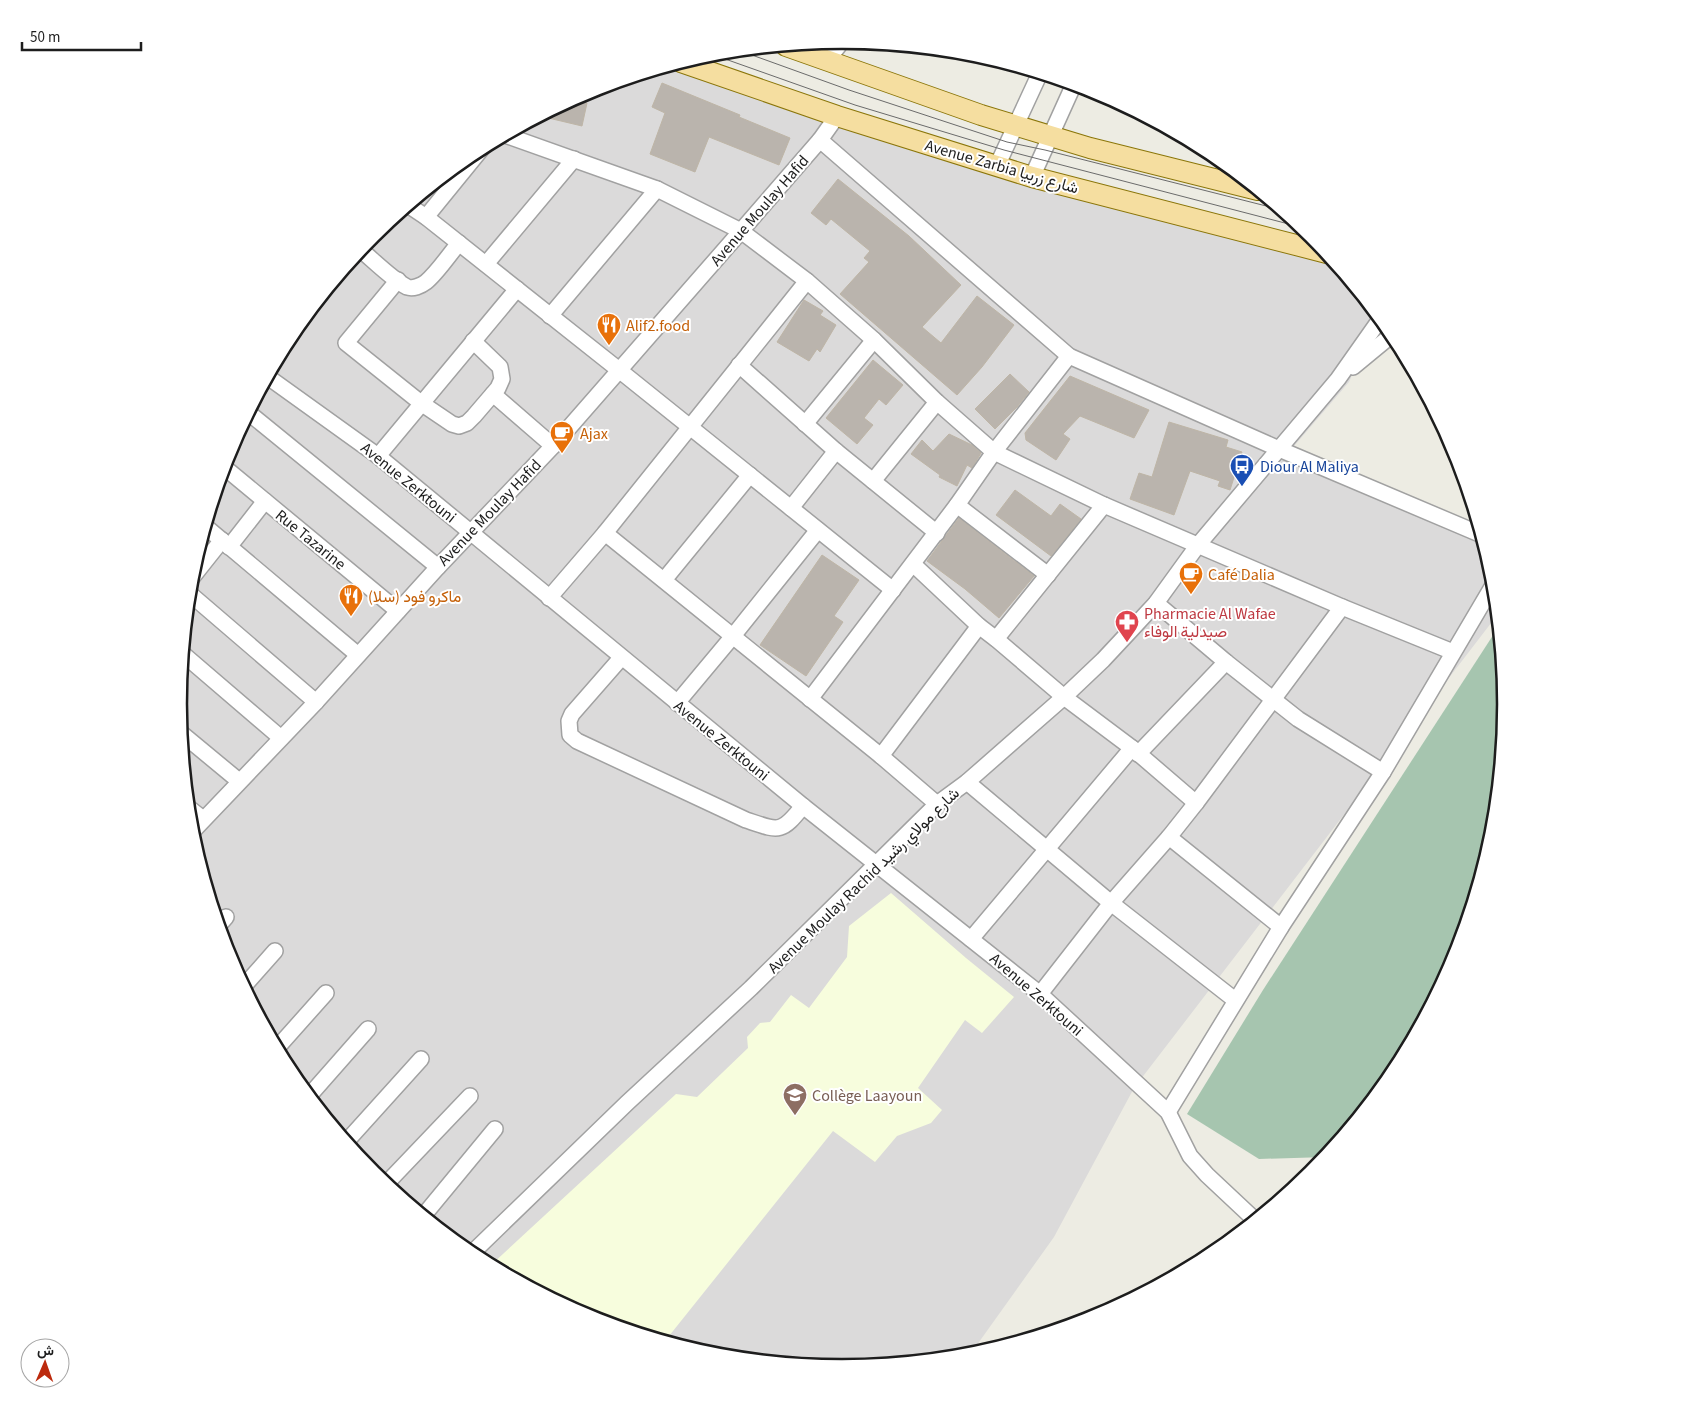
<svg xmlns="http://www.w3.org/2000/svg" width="1685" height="1408" font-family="'Source Sans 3',Vazirmatn,sans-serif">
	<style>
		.residential { fill: #dbdada }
		.education { fill: #f7fddd }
		.cemetery { fill: #a6c5af }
		.building { fill: #bab4ad; stroke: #beb5a6 }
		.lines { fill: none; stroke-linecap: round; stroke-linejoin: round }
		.minor-casing { stroke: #a1a1a1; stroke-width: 18 }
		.major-casing { stroke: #8b760a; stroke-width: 22 }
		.minor { stroke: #fff; stroke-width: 15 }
		.major { stroke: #f5dea0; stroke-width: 20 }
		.tram { stroke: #6b6b6b; stroke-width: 1 }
		.labels { text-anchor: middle; stroke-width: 4; stroke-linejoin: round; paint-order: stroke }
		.street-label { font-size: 16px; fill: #1d1d1d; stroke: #fff }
		.food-label { font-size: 16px; fill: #c56008; stroke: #fff; text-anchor: start }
		.transit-label { font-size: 16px; fill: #164399; stroke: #fff; text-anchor: start }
		.health-label { font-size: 16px; fill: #be3a42; stroke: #fff; text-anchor: start }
		.education-label { font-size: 16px; fill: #785e54; stroke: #fff; text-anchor: start }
		.rim { fill: none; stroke: #1d1d1d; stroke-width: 2.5 }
	</style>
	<rect width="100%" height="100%" fill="#edece3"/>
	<!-- residential -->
	<polygon class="residential" points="677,64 838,119 1308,238 1318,242 1376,312 1373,328 1349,382 1283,459 1485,544 1494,575 1498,614 1134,1088 1054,1237 969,1356 842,1368 713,1355 588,1317 473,1256 373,1173 290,1073 229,958 191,833 179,704 191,574 229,450 291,335 373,234 474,152 589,90"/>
	<!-- education -->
	<polygon class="education" points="891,893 966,958 1014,997 982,1033 965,1020 918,1088 942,1110 931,1123 897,1136 875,1162 833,1131 665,1341 588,1317 491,1265 676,1094 697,1097 748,1048 747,1037 760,1023 770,1022 791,995 809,1008 847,957 849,926"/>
	<!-- cemetery -->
	<polygon class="cemetery" points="1499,626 1506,704 1494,834 1456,958 1394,1073 1326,1157 1259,1159 1187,1114 1263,990"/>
	<!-- building -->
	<g class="building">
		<polygon points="662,83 740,115 739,117 790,138 779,165 709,137 695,172 650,154 665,113 652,107"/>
		<polygon points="571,100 587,103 582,126 540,116"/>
		<polygon points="838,179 909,236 961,285 922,327 941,343 977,296 1014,325 982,367 957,395 840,294 869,262 864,258 870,251 831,219 826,225 811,213"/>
		<polygon points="804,300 823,311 820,315 836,325 820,352 817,349 809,361 777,342"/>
		<polygon points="873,360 903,385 886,405 879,399 864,418 873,425 857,444 826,418"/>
		<polygon points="1010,374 1029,392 1017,407 995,429 975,409"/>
		<polygon points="1070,376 1149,410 1134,438 1080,416 1063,434 1070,439 1056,460 1026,440 1025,433"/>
		<polygon points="1169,422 1228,440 1226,447 1242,452 1230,490 1218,486 1220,481 1190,471 1174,515 1130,499 1139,473 1152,477"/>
		<polygon points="949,434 972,445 981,453 972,468 967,465 957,486 939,477 940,475 911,454 922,440 933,451"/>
		<polygon points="1015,490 1051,516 1060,504 1081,519 1051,556 996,515"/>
		<polygon points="959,518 1034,576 999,618 965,589 927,561"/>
		<polygon points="822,555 859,580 834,616 843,622 806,676 760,645"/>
	</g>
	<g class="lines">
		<defs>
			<g id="minor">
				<polyline points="827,61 843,40"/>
				<polyline points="505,135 657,189 741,231 807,281 874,340 937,402 994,452 1104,505 1342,607 1453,652"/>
				<polyline points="820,140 1069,356 1279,449 1482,535"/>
				<polyline points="997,166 1040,73"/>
				<polyline points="1032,177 1074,84"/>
				<polyline points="408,205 426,217 619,370 893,590"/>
				<polyline points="426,217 483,147"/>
				<path d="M361 250C373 260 393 280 407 287 413 289 421 286 426 282 437 273 449 255 459 243"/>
				<polyline points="486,264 574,159"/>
				<polyline points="398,280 346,343 421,403 452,424 459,426 467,423 474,416 498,388 502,379 500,367 473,341"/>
				<polyline points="550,316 657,189"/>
				<polyline points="739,365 836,451 937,533"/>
				<polyline points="1353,367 1393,334"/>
				<polyline points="268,377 378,456 803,806 1040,994 1168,1112 1190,1156 1207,1175 1255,1220"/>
				<polyline points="493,394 553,446"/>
				<polyline points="249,413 438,567"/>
				<polyline points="805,424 874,340"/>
				<polyline points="378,456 517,289"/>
				<polyline points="224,467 398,611"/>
				<polyline points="873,481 937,402"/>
				<polyline points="957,505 1048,575"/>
				<polyline points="791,508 836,451"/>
				<polyline points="206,527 358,655"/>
				<polyline points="605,533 881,756 937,804"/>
				<polyline points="229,547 265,501"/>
				<polyline points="913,564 979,626 996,639 1064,697 1132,748 1196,803"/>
				<polyline points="191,579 222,540"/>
				<polyline points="664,580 750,475"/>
				<polyline points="189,593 316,702"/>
				<polyline points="549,598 605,533 807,281"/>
				<polyline points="1156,603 1226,662 1298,719 1383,772"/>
				<polyline points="996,639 1104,505"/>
				<polyline points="183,654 281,738"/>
				<path d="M621 658 572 714 569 721 570 735 577 741 746 820C779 831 781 834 803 806"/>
				<polyline points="810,699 957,505 994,452 1069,356"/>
				<polyline points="677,703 733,636 818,530"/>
				<polyline points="181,733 239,781"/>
				<polyline points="1138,754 1226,662"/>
				<polyline points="881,756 979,626"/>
				<polyline points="967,782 1111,903 1235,1000"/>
				<polyline points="189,808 203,819"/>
				<polyline points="191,833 316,702 438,567 553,446 741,231 820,140 837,116"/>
				<polyline points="1169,837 1281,927"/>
				<polyline points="219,925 226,917"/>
				<polyline points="971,939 1132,748"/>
				<polyline points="244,986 275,951"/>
				<polyline points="1040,994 1111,903 1169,837 1196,803 1342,607"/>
				<polyline points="277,1048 326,993"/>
				<polyline points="309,1096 368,1029"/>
				<polyline points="1168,1112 1281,927 1383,772 1495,582"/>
				<polyline points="347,1141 421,1059"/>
				<polyline points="386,1184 470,1096"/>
				<polyline points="424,1215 495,1129"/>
				<polyline points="471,1254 627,1103 751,988 937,804 967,782 1064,697 1103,660 1131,630 1156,603 1198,545 1338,379 1381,318"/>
			</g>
			<g id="major">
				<polyline points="786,46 981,115 1090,148 1258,190"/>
				<polyline points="681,62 837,116 1032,177 1327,253"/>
			</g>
		</defs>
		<!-- minor casing -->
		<use href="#minor" class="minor-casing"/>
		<!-- major casing -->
		<use href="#major" class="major-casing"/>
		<!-- minor -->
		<use href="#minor" class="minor"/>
		<!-- major -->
		<use href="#major" class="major"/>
		<!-- tram -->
		<g class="tram">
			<polyline points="738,50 849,90 1007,142 1045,150 1282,210"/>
			<polyline points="711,54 855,105 1004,150 1304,228"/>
		</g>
	</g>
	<!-- icons -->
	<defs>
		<symbol id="restaurant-pin" viewBox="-11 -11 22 30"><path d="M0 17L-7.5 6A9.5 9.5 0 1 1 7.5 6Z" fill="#e8710a" stroke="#fff"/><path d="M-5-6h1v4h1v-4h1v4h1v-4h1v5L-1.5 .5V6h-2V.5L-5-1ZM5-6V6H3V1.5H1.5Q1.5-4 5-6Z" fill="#fff"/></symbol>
		<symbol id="cafe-pin" viewBox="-11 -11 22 30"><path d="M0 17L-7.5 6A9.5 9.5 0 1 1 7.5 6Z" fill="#e8710a" stroke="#fff"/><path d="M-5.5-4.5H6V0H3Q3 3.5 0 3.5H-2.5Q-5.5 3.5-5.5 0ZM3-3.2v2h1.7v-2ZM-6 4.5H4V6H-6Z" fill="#fff"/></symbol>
		<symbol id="bus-pin" viewBox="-11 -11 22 30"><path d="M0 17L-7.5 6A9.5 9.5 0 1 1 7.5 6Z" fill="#1a4fb4" stroke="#fff"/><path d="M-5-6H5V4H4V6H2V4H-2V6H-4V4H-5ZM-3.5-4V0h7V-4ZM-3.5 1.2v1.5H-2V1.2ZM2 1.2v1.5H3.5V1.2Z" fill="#fff"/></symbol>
		<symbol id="pharmacy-pin" viewBox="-11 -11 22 30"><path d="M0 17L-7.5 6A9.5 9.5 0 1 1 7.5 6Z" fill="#e0444e" stroke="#fff"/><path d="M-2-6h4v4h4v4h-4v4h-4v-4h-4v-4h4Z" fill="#fff"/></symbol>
		<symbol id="school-pin" viewBox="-11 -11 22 30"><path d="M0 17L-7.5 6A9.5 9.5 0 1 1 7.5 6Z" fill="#8d6e63" stroke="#fff"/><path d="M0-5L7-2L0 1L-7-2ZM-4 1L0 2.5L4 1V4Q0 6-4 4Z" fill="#fff"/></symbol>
	</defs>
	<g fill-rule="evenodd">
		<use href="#restaurant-pin" x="595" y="311" width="28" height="38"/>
		<use href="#cafe-pin" x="548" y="419" width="28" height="38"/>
		<use href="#bus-pin" x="1228" y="452" width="28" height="38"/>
		<use href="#cafe-pin" x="1177" y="560" width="28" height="38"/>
		<use href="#restaurant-pin" x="337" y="582" width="28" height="38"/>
		<use href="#pharmacy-pin" x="1113" y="608" width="28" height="38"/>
		<use href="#school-pin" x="781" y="1081" width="28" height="38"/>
	</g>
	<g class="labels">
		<!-- street labels -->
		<g class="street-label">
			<text transform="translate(1002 166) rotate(16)" y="6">Avenue Zarbia شارع زربيا</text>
			<text transform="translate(759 210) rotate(-49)" y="6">Avenue Moulay Hafid</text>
			<text transform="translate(409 482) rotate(39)" y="6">Avenue Zerktouni</text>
			<text transform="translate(489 512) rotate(-46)" y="6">Avenue Moulay Hafid</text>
			<text transform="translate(311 539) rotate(39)" y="6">Rue Tazarine</text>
			<text transform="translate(722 740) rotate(39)" y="6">Avenue Zerktouni</text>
			<text transform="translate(863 880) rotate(-44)" y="6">Avenue Moulay Rachid شارع مولاي رشيد</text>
			<text transform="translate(1037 994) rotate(41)" y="6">Avenue Zerktouni</text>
		</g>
		<!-- food labels -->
		<g class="food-label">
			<text x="626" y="331">Alif2.food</text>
			<text x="580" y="439">Ajax</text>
			<text x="1208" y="580">Café Dalia</text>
			<text x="368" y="602">ماكرو فود (سلا)</text>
		</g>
		<!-- transit labels -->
		<g class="transit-label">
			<text x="1260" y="472">Diour Al Maliya</text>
		</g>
		<!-- health labels -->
		<g class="health-label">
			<text x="1144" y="619">Pharmacie Al Wafae<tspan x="1144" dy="18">صيدلية الوفاء</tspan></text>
		</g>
		<!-- education labels -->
		<g class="education-label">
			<text x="812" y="1101">Collège Laayoun</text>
		</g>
	</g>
	<!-- crop -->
	<path d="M0 0H1685V1408H0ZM187 704a655 655 0 1 1 1310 0a655 655 0 1 1-1310 0Z" fill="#fff" fill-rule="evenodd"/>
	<path class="rim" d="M187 704a655 655 0 1 1 1310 0a655 655 0 1 1-1310 0Z"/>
	<!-- north arrow -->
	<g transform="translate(45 1363) rotate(2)"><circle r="24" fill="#ffffff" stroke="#a5a5a5"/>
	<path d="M0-4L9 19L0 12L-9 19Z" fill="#bc2a0d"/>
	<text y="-8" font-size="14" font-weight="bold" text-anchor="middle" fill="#1d1d1d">ش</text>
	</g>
	<!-- scale -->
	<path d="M22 42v8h119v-8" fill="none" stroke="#1d1d1d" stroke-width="2.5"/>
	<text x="30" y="42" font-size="15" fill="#1d1d1d" stroke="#ffffff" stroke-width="4" paint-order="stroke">50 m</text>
</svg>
